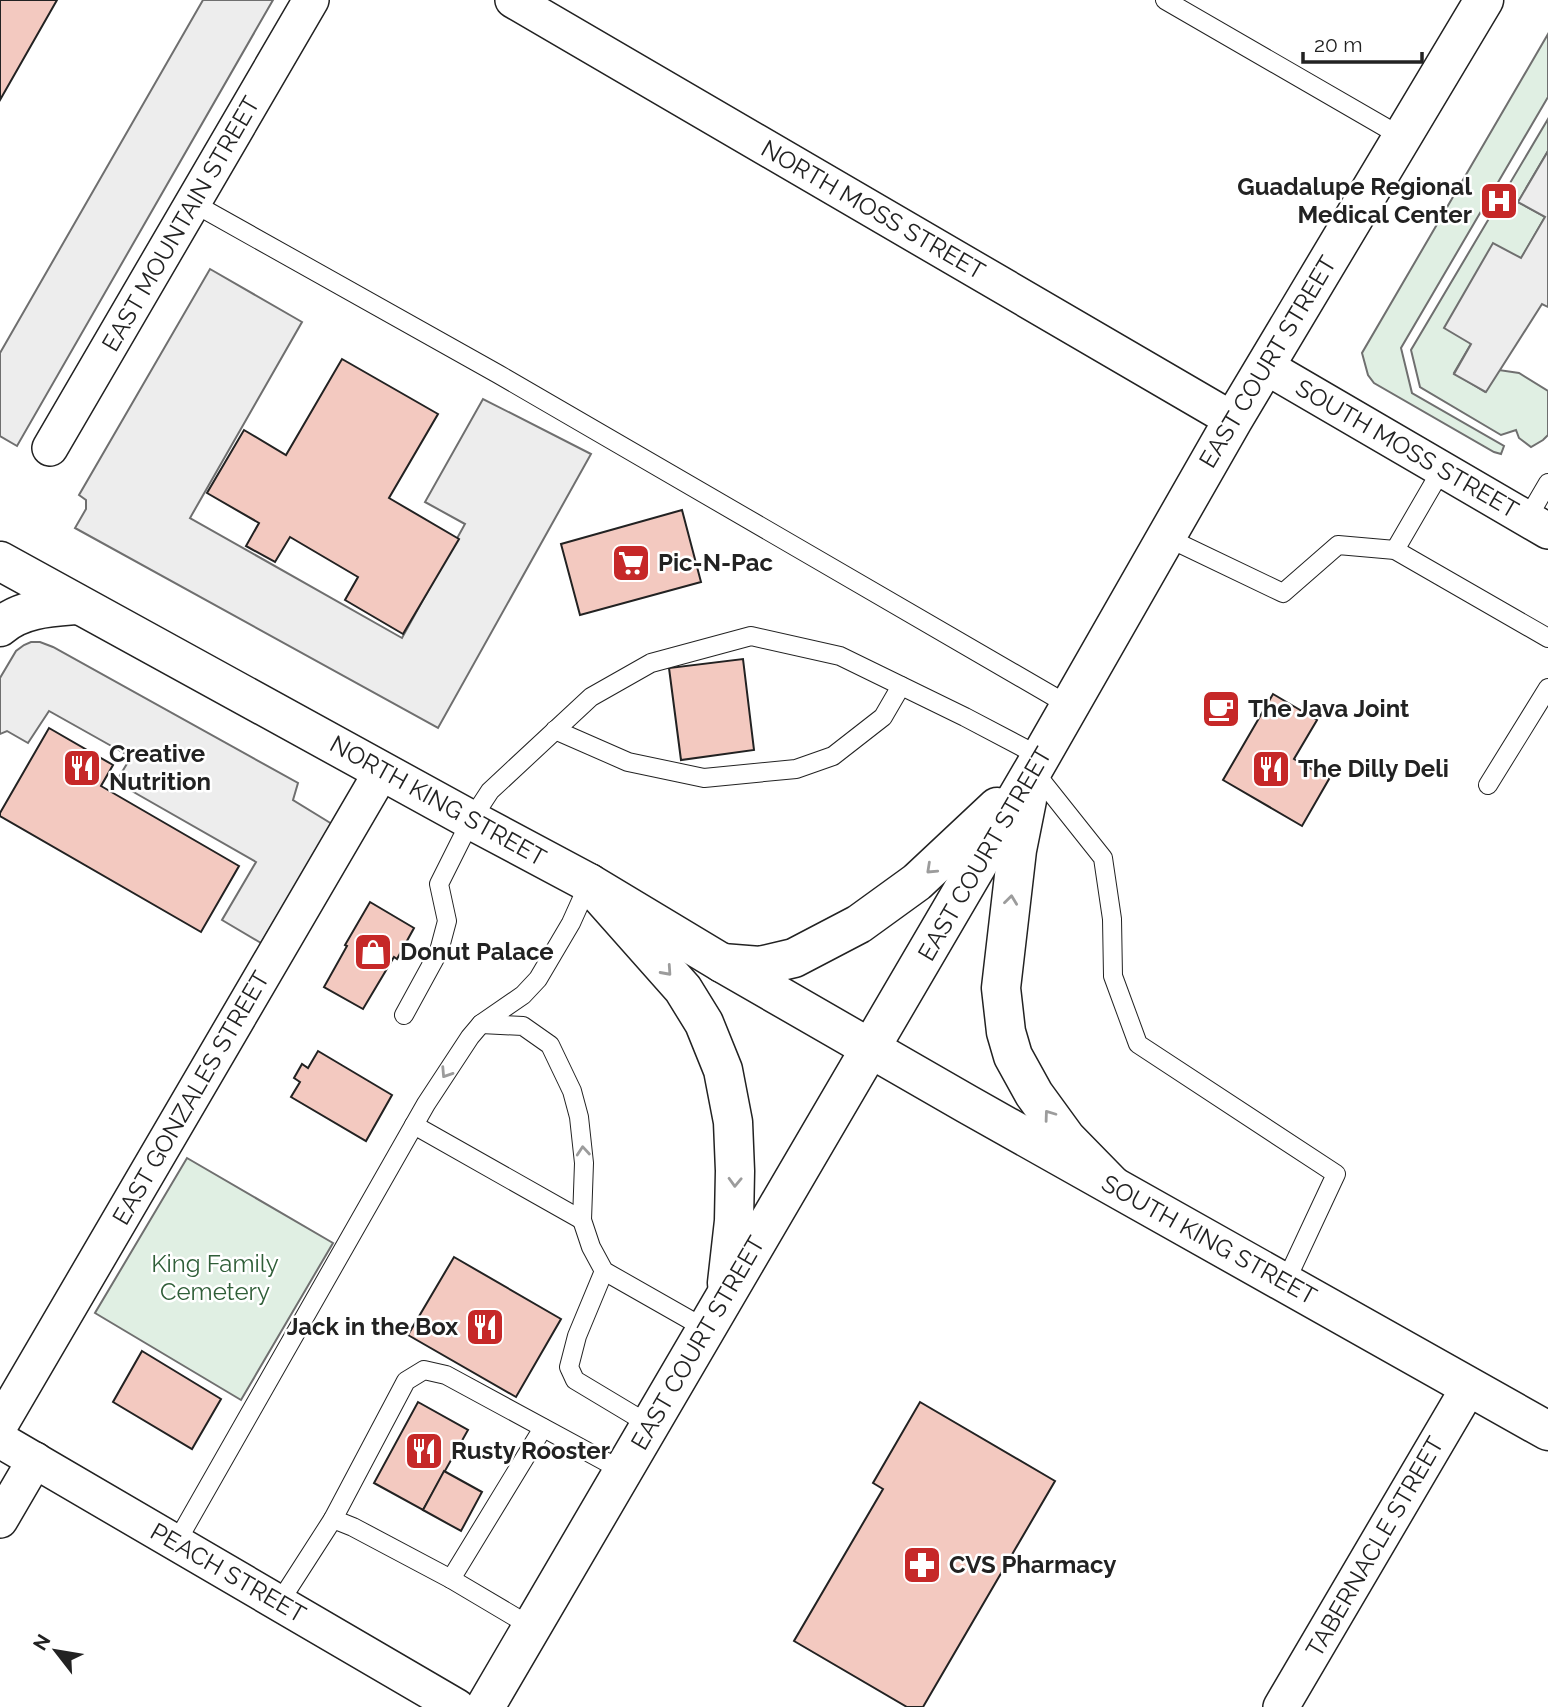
<svg xmlns="http://www.w3.org/2000/svg" width="1548" height="1707" font-family="Raleway,sans-serif">
	<style>
		.green { fill: #e0efe3; stroke: #6f6f6f; stroke-width: 2 }
		.parking { fill: #ededed; stroke: #6f6f6f; stroke-width: 2 }
		.building { fill: #f3c9c0; stroke: #222; stroke-width: 2 }
		.lines { fill: none; stroke-linecap: round; stroke-linejoin: round }
		.lane-casing { stroke: #222; stroke-width: 20 }
		.street-casing { stroke: #222; stroke-width: 38 }
		.secondary-casing { stroke: #222; stroke-width: 41 }
		.primary-casing { stroke: #222; stroke-width: 41 }
		.lane { stroke: #fff; stroke-width: 18 }
		.street { stroke: #fff; stroke-width: 35 }
		.secondary { stroke: #fff; stroke-width: 38 }
		.primary { stroke: #fff; stroke-width: 38 }
		.oneway { stroke: #9c9c9c }
		.labels { text-anchor: middle; stroke-width: 5; stroke-linejoin: round; paint-order: stroke }
		.poi-label { font-size: 24px; font-weight: bold; fill: #222; stroke: #fff; text-anchor: start }
		.street-label { font-size: 24px; fill: #222; stroke: #fff }
		.park-label { font-size: 24px; fill: #2f5e38; stroke: #fff }
	</style>
	<rect width="100%" height="100%" fill="#fff"/>
	<!-- green -->
	<g class="green">
		<polygon points="1548,34 1548,97 1401,348 1412,393 1504,446 1501,454 1494,452 1374,383 1368,375 1362,353"/>
		<polygon points="1548,119 1548,151 1518,202 1545,217 1521,259 1493,244 1471,344 1454,373 1485,392 1499,370 1519,373 1548,391 1548,435 1543,440 1531,447 1519,438 1516,430 1501,435 1420,387 1411,350"/>
		<polygon points="187,1158 333,1243 241,1400 95,1313"/>
	</g>
	<!-- parking -->
	<g class="parking">
		<polygon points="203,0 273,0 17,446 0,436 0,353"/>
		<polygon points="1548,151 1548,307 1542,304 1486,392 1454,374 1471,344 1444,328 1493,243 1521,258 1545,217 1518,202"/>
		<polygon points="210,269 302,322 190,518 402,638 465,524 425,502 483,399 591,454 438,728 75,528 86,509 86,500 79,495"/>
		<polygon points="31,642 40,642 53,647 298,783 293,800 332,824 261,943 222,920 256,862 116,782 131,757 49,711 28,743 7,731 0,734 0,678 16,651 24,645"/>
	</g>
	<!-- building -->
	<g class="building">
		<polygon points="0,0 57,0 0,100"/>
		<polygon points="342,359 438,414 389,498 459,539 403,634 345,600 358,577 290,537 275,562 246,546 259,523 207,493 244,430 286,455"/>
		<polygon points="682,510 701,582 580,615 561,544"/>
		<polygon points="743,659 754,750 681,760 669,668"/>
		<polygon points="1273,694 1317,720 1294,759 1329,779 1302,826 1223,780"/>
		<polygon points="49,728 113,765 101,786 239,866 201,932 0,816 0,813"/>
		<polygon points="370,902 414,928 397,959 394,957 363,1009 324,987 347,946 345,945"/>
		<polygon points="318,1051 392,1095 366,1141 291,1097 300,1082 294,1078 302,1064 308,1068"/>
		<polygon points="454,1257 561,1319 516,1397 408,1335"/>
		<polygon points="142,1351 221,1399 192,1449 113,1402"/>
		<polygon points="418,1402 468,1430 423,1510 374,1483"/>
		<polygon points="920,1402 1055,1481 923,1707 907,1707 794,1641 883,1489 873,1483"/>
		<polygon points="444,1471 482,1492 461,1531 423,1510"/>
	</g>
	<g class="lines">
		<defs>
			<g id="lane">
				<polyline points="1165,0 1402,137"/>
				<polyline points="193,203 498,374 1070,706"/>
				<polyline points="1527,519 1548,483"/>
				<polyline points="1166,537 1283,593 1338,545 1395,550 1548,638"/>
				<polyline points="1395,550 1442,469"/>
				<polyline points="555,730 628,762 704,778 796,769 833,756 883,717 901,686"/>
				<polyline points="1033,770 1103,858 1112,919 1113,976 1138,1044 1336,1174 1285,1283"/>
				<polyline points="1488,785 1548,688"/>
				<polyline points="404,1015 439,951 447,921 439,884 471,820 490,791 591,697 651,663 751,636 840,656 965,717 1041,757"/>
				<polyline points="481,1024 523,1026 550,1045 572,1091 579,1117 584,1163 582,1220 591,1247 604,1271 706,1329"/>
				<polyline points="414,1125 582,1220"/>
				<polyline points="604,1271 577,1336 569,1367 575,1380 650,1425"/>
				<polyline points="333,1519 406,1381 424,1370 446,1375 623,1471"/>
				<polyline points="176,1543 426,1104 470,1037 481,1024 523,995 538,979 571,923 589,883"/>
				<polyline points="451,1579 543,1428"/>
				<polyline points="279,1603 333,1519 353,1527 451,1579 532,1627"/>
			</g>
			<g id="street">
				<polyline points="513,0 1233,420"/>
				<polyline points="1265,366 1548,531"/>
				<polyline points="50,448 311,0"/>
				<polyline points="0,1425 382,771"/>
				<polyline points="0,1440 457,1707"/>
				<polyline points="0,1520 35,1460"/>
				<polyline points="1281,1707 1469,1387"/>
			</g>
			<g id="secondary">
				<polyline points="0,561 471,820 589,883 722,963 967,1104 1548,1431"/>
				<path d="M0 627C21 608 52 607 78 605"/>
			</g>
			<g id="primary">
				<polyline points="1027,800 1017,850 1001,988 1006,1032 1013,1056 1034,1094 1066,1138 1111,1184"/>
				<polyline points="589,883 683,989 704,1023 723,1070 733,1122 735,1171 734,1221 727,1283"/>
				<polyline points="722,963 760,966 794,958 859,924 917,882 997,807"/>
				<polyline points="485,1707 1033,770 1233,420 1484,0"/>
			</g>
		</defs>
		<!-- lane casing -->
		<use href="#lane" class="lane-casing"/>
		<!-- street casing -->
		<use href="#street" class="street-casing"/>
		<!-- secondary casing -->
		<use href="#secondary" class="secondary-casing"/>
		<!-- primary casing -->
		<use href="#primary" class="primary-casing"/>
		<!-- lane -->
		<use href="#lane" class="lane"/>
		<!-- street -->
		<use href="#street" class="street"/>
		<!-- secondary -->
		<use href="#secondary" class="secondary"/>
		<!-- primary -->
		<use href="#primary" class="primary"/>
	</g>
	<!-- one-way arrows -->
	<defs><path id="oneway-chevron" d="M-2-3.5L2.5 0L-2 3.5" fill="none" stroke-width="1.6" stroke-linecap="round" stroke-linejoin="round" transform="scale(1.75)"/></defs>
	<g class="oneway">
		<use href="#oneway-chevron" transform="translate(931 869) rotate(137)"/>
		<use href="#oneway-chevron" transform="translate(1011 900) rotate(-83)"/>
		<use href="#oneway-chevron" transform="translate(667 971) rotate(48)"/>
		<use href="#oneway-chevron" transform="translate(446 1073) rotate(123)"/>
		<use href="#oneway-chevron" transform="translate(1049 1115) rotate(-126)"/>
		<use href="#oneway-chevron" transform="translate(583 1151) rotate(-95)"/>
		<use href="#oneway-chevron" transform="translate(735 1182) rotate(92)"/>
	</g>
	<!-- icons -->
	<defs>
		<symbol id="hospital-square" viewBox="-11 -11 22 22"><rect x="-9" y="-9" width="18" height="18" rx="4" fill="#c62828" stroke="#fff"/><path d="M-5-5h3v3.5h4V-5h3V5h-3V1.5h-4V5h-3Z" fill="#fff"/></symbol>
		<symbol id="supermarket-square" viewBox="-11 -11 22 22"><rect x="-9" y="-9" width="18" height="18" rx="4" fill="#c62828" stroke="#fff"/><path d="M-6-5.5h2.5l.6 2H6L4.5 2H-2.5L-4.4-4H-6ZM-1.5 3.2a1.3 1.3 0 1 0 .1 0ZM3 3.2a1.3 1.3 0 1 0 .1 0Z" fill="#fff"/></symbol>
		<symbol id="cafe-square" viewBox="-11 -11 22 22"><rect x="-9" y="-9" width="18" height="18" rx="4" fill="#c62828" stroke="#fff"/><path d="M-5.5-4.5H6V0H3Q3 3.5 0 3.5H-2.5Q-5.5 3.5-5.5 0ZM3-3.2v2h1.7v-2ZM-6 4.5H4V6H-6Z" fill="#fff"/></symbol>
		<symbol id="restaurant-square" viewBox="-11 -11 22 22"><rect x="-9" y="-9" width="18" height="18" rx="4" fill="#c62828" stroke="#fff"/><path d="M-5-6h1v4h1v-4h1v4h1v-4h1v5L-1.5 .5V6h-2V.5L-5-1ZM5-6V6H3V1.5H1.5Q1.5-4 5-6Z" fill="#fff"/></symbol>
		<symbol id="shop-square" viewBox="-11 -11 22 22"><rect x="-9" y="-9" width="18" height="18" rx="4" fill="#c62828" stroke="#fff"/><path d="M-5-2.5h2.3a2.7 3.5 0 0 1 5.4 0H5L5.5 6h-11ZM-1.5-2.5h3a1.5 2.3 0 0 0-3 0Z" fill="#fff"/></symbol>
		<symbol id="pharmacy-square" viewBox="-11 -11 22 22"><rect x="-9" y="-9" width="18" height="18" rx="4" fill="#c62828" stroke="#fff"/><path d="M-2-6h4v4h4v4h-4v4h-4v-4h-4v-4h4Z" fill="#fff"/></symbol>
	</defs>
	<g fill-rule="evenodd">
		<use href="#hospital-square" x="1477" y="179" width="44" height="44"/>
		<use href="#supermarket-square" x="609" y="541" width="44" height="44"/>
		<use href="#cafe-square" x="1199" y="687" width="44" height="44"/>
		<use href="#restaurant-square" x="60" y="746" width="44" height="44"/>
		<use href="#restaurant-square" x="1249" y="747" width="44" height="44"/>
		<use href="#shop-square" x="351" y="930" width="44" height="44"/>
		<use href="#restaurant-square" x="463" y="1305" width="44" height="44"/>
		<use href="#restaurant-square" x="402" y="1429" width="44" height="44"/>
		<use href="#pharmacy-square" x="900" y="1543" width="44" height="44"/>
	</g>
	<g class="labels">
		<!-- poi labels -->
		<g class="poi-label">
			<text x="1472" y="195" text-anchor="end">Guadalupe Regional<tspan x="1472" dy="28">Medical Center</tspan></text>
			<text x="658" y="571">Pic-N-Pac</text>
			<text x="1248" y="717">The Java Joint</text>
			<text x="109" y="762">Creative<tspan x="109" dy="28">Nutrition</tspan></text>
			<text x="1298" y="777">The Dilly Deli</text>
			<text x="400" y="960">Donut Palace</text>
			<text x="458" y="1335" text-anchor="end">Jack in the Box</text>
			<text x="451" y="1459">Rusty Rooster</text>
			<text x="949" y="1573">CVS Pharmacy</text>
		</g>
		<!-- street labels -->
		<g class="street-label">
			<text transform="translate(873 210) rotate(30)" y="8">NORTH MOSS STREET</text>
			<text transform="translate(181 224) rotate(-60)" y="8">EAST MOUNTAIN STREET</text>
			<text transform="translate(1268 362) rotate(-59)" y="8">EAST COURT STREET</text>
			<text transform="translate(1407 449) rotate(30)" y="8">SOUTH MOSS STREET</text>
			<text transform="translate(438 801) rotate(29)" y="8">NORTH KING STREET</text>
			<text transform="translate(985 854) rotate(-60)" y="8">EAST COURT STREET</text>
			<text transform="translate(191 1098) rotate(-60)" y="8">EAST GONZALES STREET</text>
			<text transform="translate(1209 1240) rotate(29)" y="8">SOUTH KING STREET</text>
			<text transform="translate(698 1343) rotate(-60)" y="8">EAST COURT STREET</text>
			<text transform="translate(1375 1547) rotate(-60)" y="8">TABERNACLE STREET</text>
			<text transform="translate(228 1573) rotate(30)" y="8">PEACH STREET</text>
		</g>
		<!-- park labels -->
		<g class="park-label">
			<text x="215" y="1272">King Family<tspan x="215" dy="28">Cemetery</tspan></text>
		</g>
	</g>
	<!-- north arrow -->
	<g transform="translate(56 1651) rotate(301)" stroke="#ffffff" stroke-width="5" paint-order="stroke">
	<path d="M0-5L12 26L0 18L-12 26Z" fill="#222222"/>
	<text y="-10" font-size="19" font-weight="bold" text-anchor="middle" fill="#222222">N</text>
	</g>
	<!-- scale -->
	<path d="M1303 52v10h119v-10" fill="none" stroke="#222222" stroke-width="3.5"/>
	<text x="1314" y="52" font-size="21" fill="#222222" stroke="#ffffff" stroke-width="5" paint-order="stroke">20 m</text>
</svg>
